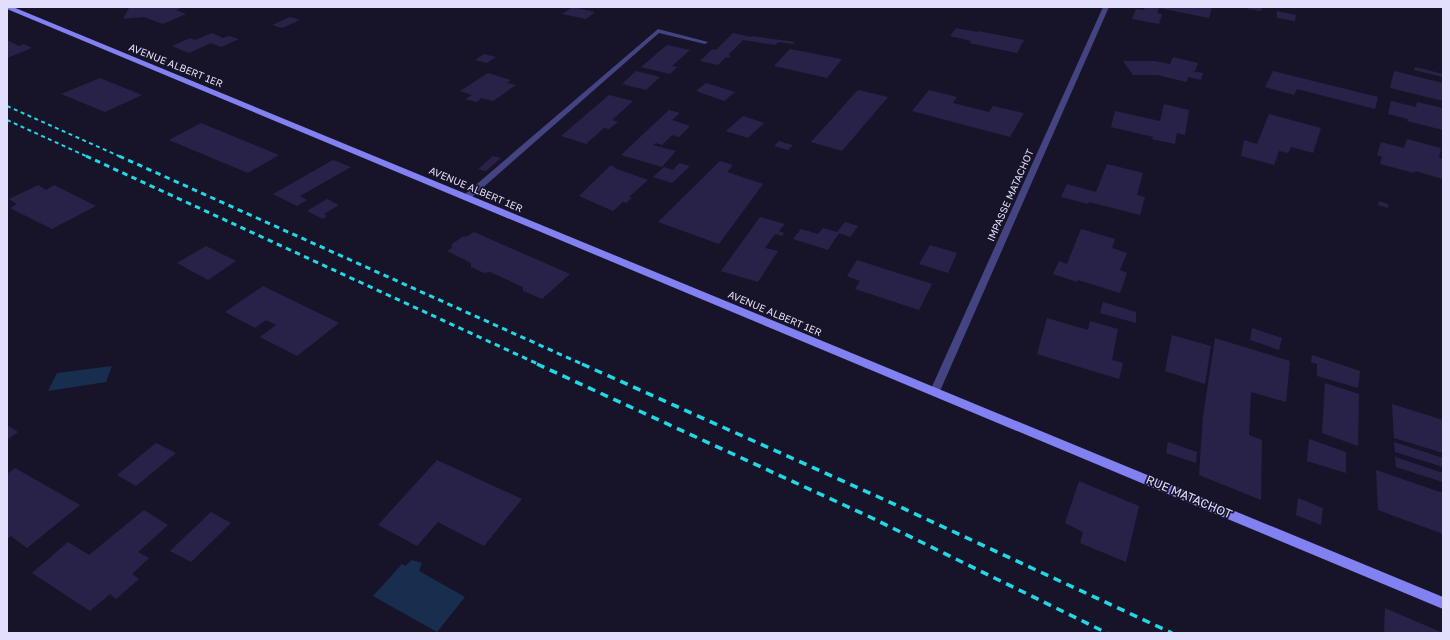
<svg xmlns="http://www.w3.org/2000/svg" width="1450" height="640" font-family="'Golos Text',sans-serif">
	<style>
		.water { fill: #172e4e }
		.building { fill: #282248 }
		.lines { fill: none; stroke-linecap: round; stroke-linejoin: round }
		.lane { fill: #454482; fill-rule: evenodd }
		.street { fill: #454482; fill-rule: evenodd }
		.secondary { fill: #8181f1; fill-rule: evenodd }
		.rail-far2 { stroke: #21d8e6; stroke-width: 2; stroke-dasharray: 4 3.5; stroke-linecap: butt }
		.rail-far1 { stroke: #21d8e6; stroke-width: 3; stroke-dasharray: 5.5 4.5; stroke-linecap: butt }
		.rail { stroke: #21d8e6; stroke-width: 3.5; stroke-dasharray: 8 6; stroke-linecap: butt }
		.labels { text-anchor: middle; stroke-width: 3.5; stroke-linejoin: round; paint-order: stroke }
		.street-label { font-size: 10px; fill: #e1dffb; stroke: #171429 }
		.near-street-label { font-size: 12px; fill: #e1dffb; stroke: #171429 }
	</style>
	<rect width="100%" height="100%" fill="#171429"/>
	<!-- water -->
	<g class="water">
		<polygon points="112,366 106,382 48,391 57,373"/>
		<polygon points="412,560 422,563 419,571 465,597 437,632 373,596 402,564 405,566"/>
	</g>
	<!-- building -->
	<g class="building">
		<polygon points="143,7 184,7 176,10 186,14 163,24 144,17 123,19 129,8"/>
		<polygon points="573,7 595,12 586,19 562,14"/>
		<polygon points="1145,7 1212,7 1209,18 1159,8 1157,13 1162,14 1159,24 1132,19 1136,9 1144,10"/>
		<polygon points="1249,7 1262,7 1261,11 1248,9"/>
		<polygon points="1277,11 1296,15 1295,21 1277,18"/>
		<polygon points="290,17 300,20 282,28 272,25"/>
		<polygon points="956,28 977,32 978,31 1024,40 1017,53 969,43 971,41 950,36"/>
		<polygon points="212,33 223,38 229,36 239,39 221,47 211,43 189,53 172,46 190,38 195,40"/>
		<polygon points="733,33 751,37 752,36 795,42 793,44 778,42 775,45 743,40 728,55 731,56 728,58 726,57 718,65 700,61 712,49 716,50"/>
		<polygon points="7,40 19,46 24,44 32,48 7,58"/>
		<polygon points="667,45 690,50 672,66 677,67 670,74 641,67"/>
		<polygon points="790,49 842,59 827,78 774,66"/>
		<polygon points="484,54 496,57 487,63 475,60"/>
		<polygon points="1173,57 1198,63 1195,71 1191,71 1203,73 1201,80 1188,77 1187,82 1157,75 1133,75 1123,61 1155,61 1170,64"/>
		<polygon points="1415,67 1443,74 1443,77 1414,70"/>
		<polygon points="636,71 660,77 646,90 622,84"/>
		<polygon points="1273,71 1378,97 1375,109 1297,89 1294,95 1265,87"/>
		<polygon points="1394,71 1443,83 1443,101 1390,88"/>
		<polygon points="488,73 511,80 507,83 516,85 493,101 481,98 477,102 465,99 472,95 460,91"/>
		<polygon points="100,78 142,95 105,112 61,94"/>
		<polygon points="706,83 716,86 735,92 724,101 696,91"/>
		<polygon points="858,90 888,97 842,151 811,142"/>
		<polygon points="929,90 957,97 953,103 989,112 993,106 1024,113 1010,137 912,111"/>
		<polygon points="609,95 633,101 612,120 618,122 609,129 604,128 586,144 561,136"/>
		<polygon points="1391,101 1416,107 1417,102 1443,108 1443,130 1407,121 1408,119 1388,114"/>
		<polygon points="1164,104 1189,110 1185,135 1177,133 1175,144 1152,139 1153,137 1111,127 1115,111 1160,121"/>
		<polygon points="669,110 680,113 672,120 690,126 679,137 672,135 662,145 656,143 653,145 676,151 662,167 621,155"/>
		<polygon points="1269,114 1321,128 1313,153 1291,147 1288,153 1279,151 1274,165 1241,156 1244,140 1257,144"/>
		<polygon points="743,116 764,123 748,138 726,131"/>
		<polygon points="201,123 279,155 248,173 169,140"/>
		<polygon points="1407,139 1441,148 1439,158 1443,159 1443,179 1415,171 1414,173 1380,164 1382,157 1377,155 1381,142 1404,148"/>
		<polygon points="779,141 785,143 793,145 788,150 774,146"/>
		<polygon points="493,156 501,158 486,171 478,169"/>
		<polygon points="333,160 351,167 300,196 307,200 297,206 273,194"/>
		<polygon points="720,161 733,165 727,172 763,184 719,244 658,222"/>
		<polygon points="679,163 690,166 672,183 653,177 664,167 673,170"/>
		<polygon points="1107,164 1143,173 1137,195 1145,197 1140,215 1089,202 1088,204 1061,197 1067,184 1096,192"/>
		<polygon points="610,166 615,166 614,168 648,180 629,197 632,198 626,203 623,202 613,211 579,196"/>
		<polygon points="38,185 46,190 54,185 96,206 52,229 10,208 17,204 9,199"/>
		<polygon points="327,199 339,205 324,214 327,216 323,219 307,211"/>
		<polygon points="1379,201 1388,204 1388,208 1378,205"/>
		<polygon points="760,217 785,224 779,231 784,233 782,236 775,234 765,248 778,251 758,282 721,271"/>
		<polygon points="845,222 858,226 850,237 839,233 828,250 793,239 801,229 818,234 823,228 837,232"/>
		<polygon points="1081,229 1115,239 1112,248 1127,253 1120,270 1127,273 1120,293 1078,280 1077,282 1053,274 1059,261 1067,264"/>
		<polygon points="474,232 570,274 542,299 523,291 523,287 490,272 484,273 471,267 471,263 447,251 452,248 452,244 462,237 468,236"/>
		<polygon points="930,245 957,253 948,273 919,264"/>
		<polygon points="206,246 236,261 208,280 177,263"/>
		<polygon points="857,260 932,284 919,310 855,289 860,281 847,276"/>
		<polygon points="263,286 335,321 339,323 297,356 260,337 276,325 266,320 255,328 225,312"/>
		<polygon points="1103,302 1136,312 1136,323 1100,313"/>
		<polygon points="1047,318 1088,330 1090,321 1118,329 1112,360 1123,363 1119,379 1037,354"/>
		<polygon points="1252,328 1282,338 1279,350 1250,340"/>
		<polygon points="1172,335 1211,346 1205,384 1165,371"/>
		<polygon points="1215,338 1290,361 1286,402 1251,392 1249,435 1262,440 1261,500 1199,475 1203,416"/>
		<polygon points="1312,355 1360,371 1358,388 1317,376 1317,364 1311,362"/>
		<polygon points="1325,383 1359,394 1358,446 1322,433"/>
		<polygon points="1392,404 1443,420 1443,453 1394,438"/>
		<polygon points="7,425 18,432 7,440"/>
		<polygon points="1309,439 1346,452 1346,473 1307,461"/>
		<polygon points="1168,442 1197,452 1196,463 1166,453"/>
		<polygon points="1394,442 1443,458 1443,467 1395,452"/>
		<polygon points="156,443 176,453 136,486 117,475"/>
		<polygon points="1395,457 1443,473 1443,482 1396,467"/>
		<polygon points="437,460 522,499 484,546 438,522 417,546 378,525"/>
		<polygon points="15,468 80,505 27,548 11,536 7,539 7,474"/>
		<polygon points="1376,470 1443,493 1443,534 1378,510"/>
		<polygon points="1079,481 1139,506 1126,562 1080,543 1083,532 1065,523"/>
		<polygon points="1298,498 1323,508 1321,525 1296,515"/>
		<polygon points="144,510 168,525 138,552 149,558 132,574 139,579 116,599 110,594 90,611 32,573 68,542 89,555"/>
		<polygon points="211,512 231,523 191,562 170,551"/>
		<polygon points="1385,608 1443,633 1384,633"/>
	</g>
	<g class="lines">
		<!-- lane -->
		<polygon class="lane" points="658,29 708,42 705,44 659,33 470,199 464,199 463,197 464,195"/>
		<!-- street -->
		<polygon class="street" points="1103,7 1109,7 940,391 939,394 935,395 931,394 930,391"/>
		<!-- secondary -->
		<polygon class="secondary" points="7,7 13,7 1443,597 1443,609 7,9"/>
		<!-- rail-far2 -->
		<g class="rail-far2">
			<polyline points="7,106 121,157"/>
			<polyline points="7,120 88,157"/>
		</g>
		<!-- rail-far1 -->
		<g class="rail-far1">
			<polyline points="86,156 540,365"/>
			<polyline points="119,156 584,365"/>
		</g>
		<!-- rail -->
		<g class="rail">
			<polyline points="537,364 870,517 1107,633"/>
			<polyline points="582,364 883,499 1172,633"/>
		</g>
	</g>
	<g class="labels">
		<!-- street labels -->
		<g class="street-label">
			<text transform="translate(176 65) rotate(22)" y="4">AVENUE ALBERT 1ER</text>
			<text transform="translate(476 189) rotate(23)" y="4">AVENUE ALBERT 1ER</text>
			<text transform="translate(1010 195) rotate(-66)" y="4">IMPASSE MATACHOT</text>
			<text transform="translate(775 313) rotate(23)" y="4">AVENUE ALBERT 1ER</text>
		</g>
		<!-- near-street labels -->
		<g class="near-street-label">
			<text transform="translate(1189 497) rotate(23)" y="4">RUE MATACHOT</text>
		</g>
	</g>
	<!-- border -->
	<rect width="1450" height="640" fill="none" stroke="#e1dffb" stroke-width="16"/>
</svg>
